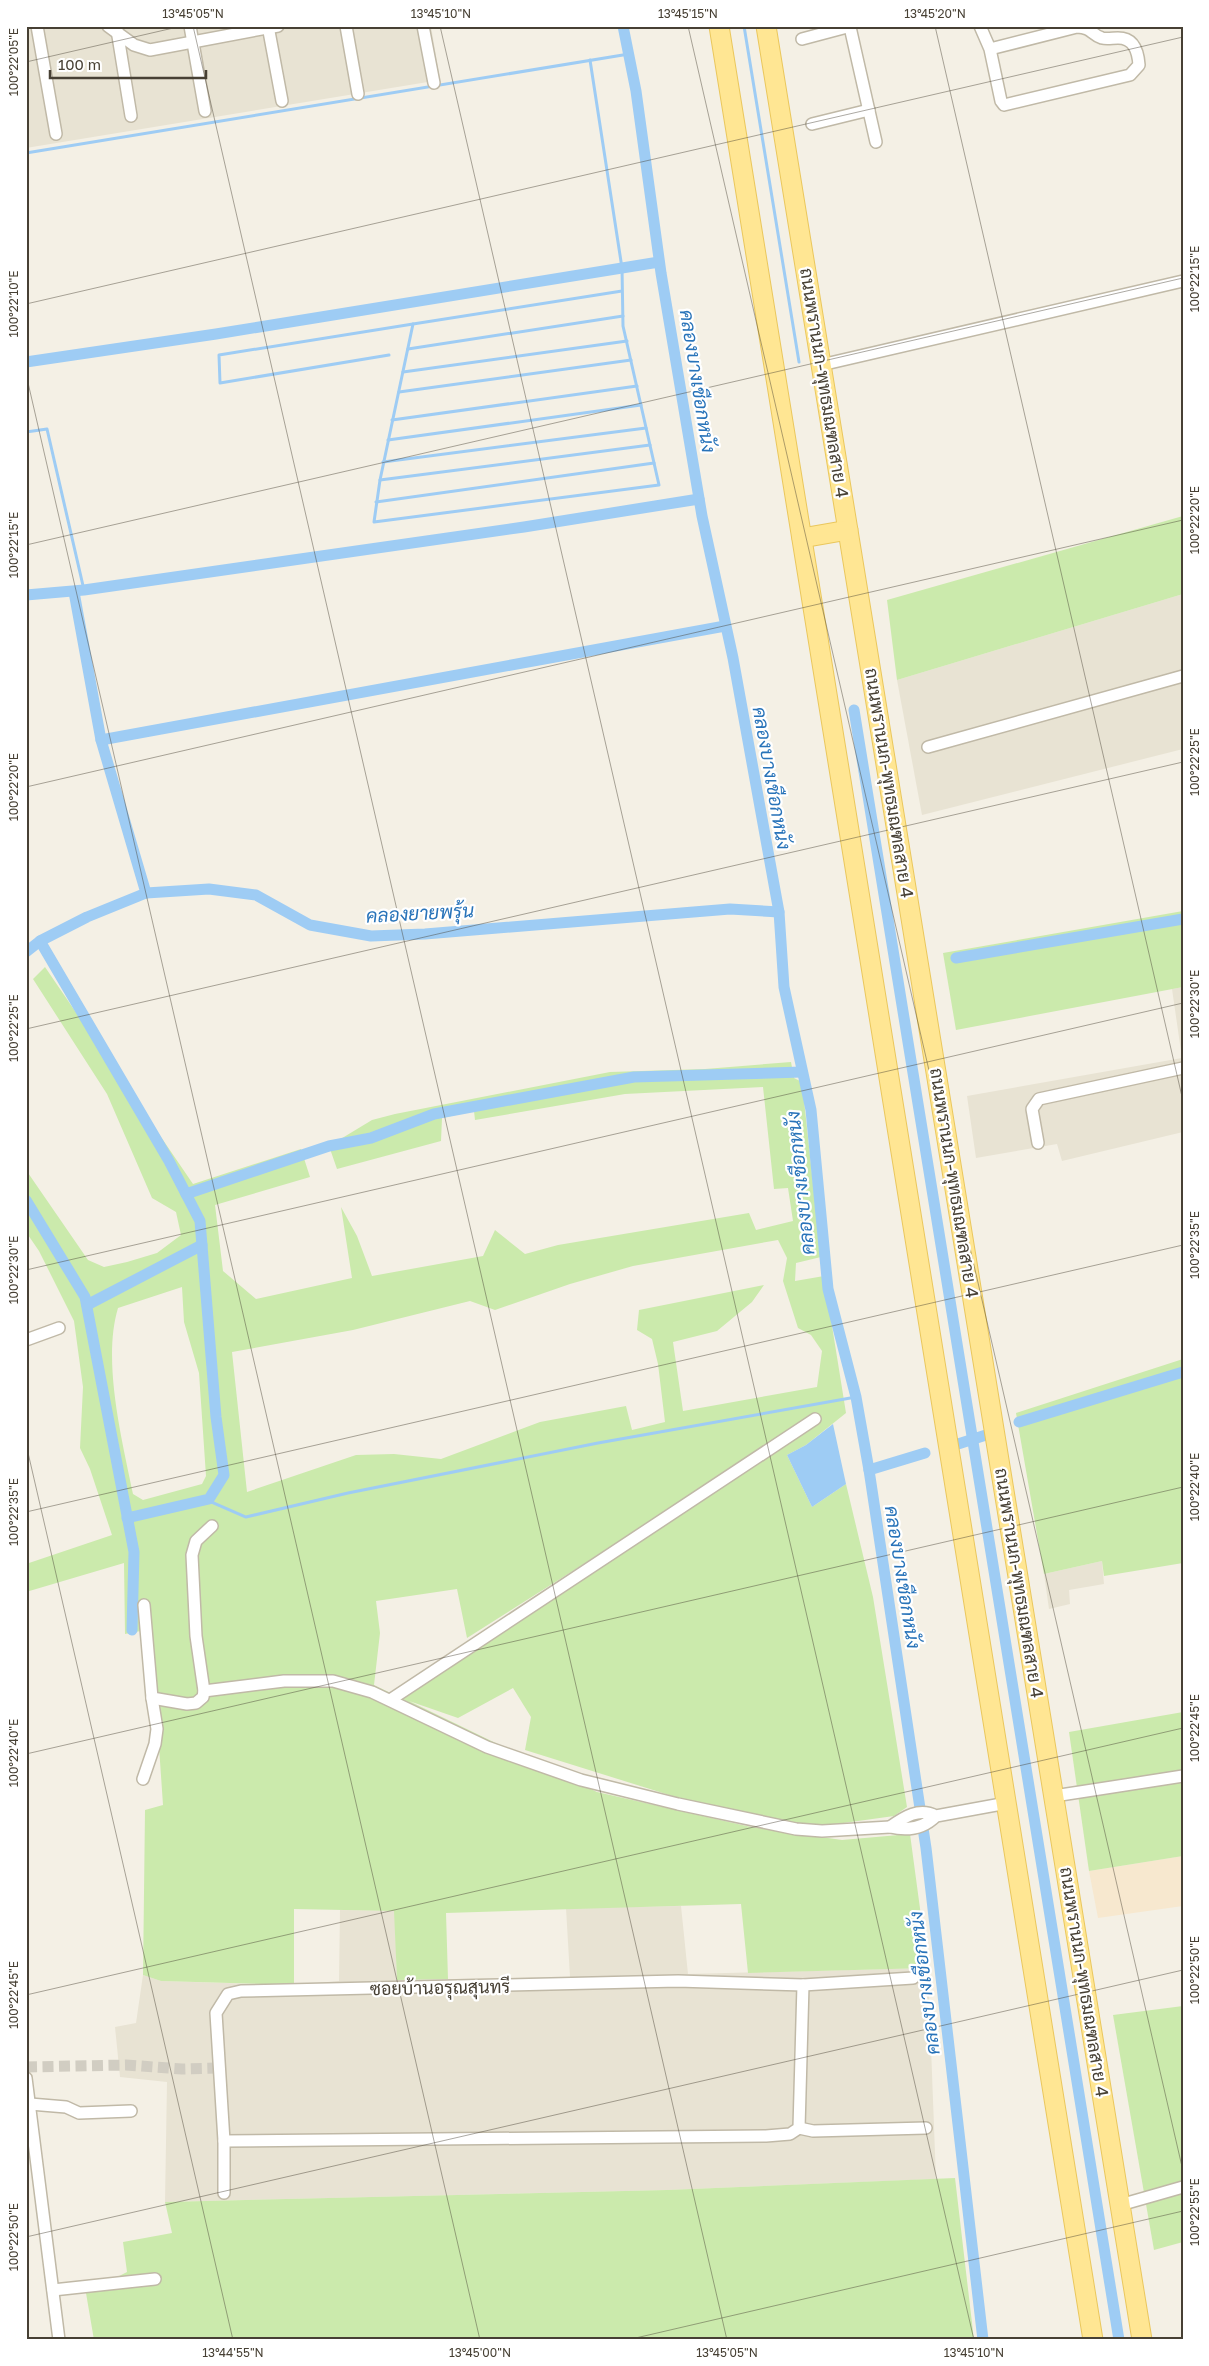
<svg xmlns="http://www.w3.org/2000/svg" width="1209" height="2366" font-family="'Golos Text',Sarabun,sans-serif">
	<style>
		.residential { fill: #e8e3d3 }
		.commercial { fill: #f7e8cf }
		.green { fill: #cbeaac; fill-rule: evenodd }
		.water { fill: #9eccf4 }
		.lines { fill: none; stroke-linecap: round; stroke-linejoin: round }
		.stream { stroke: #9eccf4; stroke-width: 3 }
		.canal { stroke: #9eccf4; stroke-width: 11 }
		.street-tunnel { stroke: #d1cdc2; stroke-width: 11; stroke-dasharray: 11 5.5; stroke-linecap: butt }
		.street-casing { stroke: #c0b9a7; stroke-width: 14 }
		.primary-casing { stroke: #eac75d; stroke-width: 21 }
		.street { stroke: #fff; stroke-width: 11 }
		.primary { stroke: #ffe693; stroke-width: 19 }
		.ticks { fill: none; stroke: #474034; stroke-width: 1; stroke-opacity: 0.45 }
		.labels { text-anchor: middle; stroke-width: 4.5; stroke-linejoin: round; paint-order: stroke }
		.street-label { font-size: 18px; fill: #474034; stroke: #fff }
		.water-label { font-size: 19px; font-style: italic; fill: #2873b9; stroke: #fff }
		.neatline { fill: none; stroke: #474034; stroke-width: 2 }
		.ticks-label { font-size: 12px; text-anchor: middle; fill: #474034 }
	</style>
	<rect width="100%" height="100%" fill="#f4f0e5"/>
	<!-- residential -->
	<g class="residential">
		<polygon points="26,26 431,26 440,80 26,148"/>
		<polygon points="1183,594 1183,749 922,815 897,680"/>
		<polygon points="1183,987 1183,1132 1062,1161 1057,1144 976,1158 967,1096 1182,1058 1172,989"/>
		<polygon points="1102,1561 1104,1584 1069,1590 1070,1604 1049,1609 1044,1574"/>
		<polygon points="681,1906 688,1974 928,1968 936,2179 667,2190 165,2202 167,2082 120,2077 115,2027 136,2023 143,1975 161,1981 293,1985 339,1981 340,1910 395,1911 397,1980 570,1977 566,1908"/>
	</g>
	<!-- commercial -->
	<polygon class="commercial" points="1183,1856 1183,1906 1098,1918 1089,1871"/>
	<!-- green -->
	<g class="green">
		<polygon points="1183,516 1183,594 897,680 887,600"/>
		<polygon points="1183,911 1183,987 956,1030 943,953"/>
		<path d="M45 967 193 1184 301 1149 310 1177 215 1205 223 1271 256 1299 352 1278 341 1207 357 1236 372 1276 483 1256 495 1230 525 1254 558 1245 749 1213 756 1230 793 1221 788 1188 774 1189 763 1087 625 1094 475 1120 474 1111 442 1118 441 1141 337 1169 329 1146 372 1120 395 1114 610 1072 705 1069 791 1062 794 1078 802 1082 821 1257 796 1263 795 1281 824 1276 846 1413 806 1445 787 1455 812 1507 846 1484 873 1597 907 1807 894 1816 822 1826 782 1821 682 1799 525 1750 531 1717 513 1688 458 1718 409 1701 597 1792 751 1827 842 1840 910 1834 928 1968 748 1973 741 1904 446 1913 448 1979 397 1980 394 1911 294 1909V1985L161 1981 143 1975 145 1810 163 1805 151 1629 125 1634 124 1563 26 1592V1564L112 1535 90 1469 80 1448 83 1387 74 1321 39 1251 26 1232V1170L88 1260 104 1267 127 1262 157 1253 181 1235 176 1212 152 1198 107 1094 33 979ZM778 1240 787 1258 783 1281 798 1328 811 1335 822 1351 817 1387 683 1411 673 1342 717 1331 752 1302 764 1285 639 1310 637 1330 652 1339 658 1364 665 1422 632 1430 626 1406 540 1422 441 1459 394 1454 356 1455 247 1492 232 1352 353 1330 470 1301 495 1310 570 1284 633 1266ZM182 1287 184 1322 199 1373 206 1476 202 1484 143 1500 133 1494C122 1440 102 1361 118 1308ZM705 1487 635 1543 403 1699 374 1685 380 1633 376 1601 457 1589 467 1638Z"/>
		<polygon points="1183,1359 1183,1563 1104,1576 1102,1561 1044,1574 1016,1413"/>
		<polygon points="1183,1712 1183,1856 1089,1871 1069,1732"/>
		<polygon points="1183,2006 1183,2242 1154,2250 1113,2015"/>
		<polygon points="955,2178 974,2340 94,2340 86,2293 127,2272 123,2242 172,2233 165,2202 667,2190"/>
	</g>
	<!-- water -->
	<polygon class="water" points="833,1424 846,1484 812,1507 787,1455 806,1445"/>
	<g class="lines">
		<!-- stream -->
		<g class="stream">
			<polyline points="744,26 799,362"/>
			<polyline points="590,60 622,268 623,326 659,485 374,522 380,480 413,324 622,291"/>
			<polyline points="26,153 629,54"/>
			<polyline points="408,349 623,316"/>
			<polyline points="389,355 220,383 219,355 413,324"/>
			<polyline points="403,372 627,341"/>
			<polyline points="399,392 631,360"/>
			<polyline points="392,420 637,386"/>
			<polyline points="26,432 47,429 84,590"/>
			<polyline points="388,440 641,405"/>
			<polyline points="383,462 646,428"/>
			<polyline points="380,480 650,445"/>
			<polyline points="376,502 654,463"/>
			<polyline points="207,1500 246,1517 348,1493 598,1443 856,1397"/>
		</g>
		<!-- canal -->
		<g class="canal">
			<polyline points="623,26 636,91 661,273 702,516 733,658 779,912 784,987 811,1110 828,1289 856,1397 869,1470 926,1848 983,2340"/>
			<polyline points="26,362 216,334 659,262"/>
			<polyline points="74,592 101,740 146,893"/>
			<polyline points="26,595 84,590 524,527 699,499"/>
			<polyline points="854,710 1119,2340"/>
			<polyline points="101,740 725,626"/>
			<polyline points="40,941 169,1161 200,1221 216,1417 224,1475 209,1499 127,1518"/>
			<polyline points="26,952 40,941 87,917 146,893 209,889 256,895 310,925 371,936 425,934 730,909 779,912"/>
			<polyline points="956,958 1183,919"/>
			<polyline points="186,1194 329,1146 371,1138 434,1114 634,1077 802,1072"/>
			<polyline points="26,1200 85,1297 134,1552 132,1630"/>
			<polyline points="87,1305 202,1245"/>
			<polyline points="1019,1422 1183,1372"/>
			<polyline points="958,1444 986,1435"/>
			<polyline points="869,1470 925,1453"/>
		</g>
		<!-- street-tunnel -->
		<polyline class="street-tunnel" points="26,2067 126,2065 182,2069 220,2068"/>
		<defs>
			<g id="street">
				<polyline points="37,26 56,134"/>
				<polyline points="108,26 134,45 150,50 278,26"/>
				<polyline points="190,26 205,111"/>
				<polyline points="268,26 282,101"/>
				<polyline points="346,26 358,94"/>
				<polyline points="423,26 434,83"/>
				<path d="M980 26 990 49 1001 101 1004 105 1130 75 1139 65C1138 51 1134 38 1118 38 1113 38 1106 39 1102 38 1090 34 1093 28 1077 27L990 49"/>
				<polyline points="850,27 876,142"/>
				<polyline points="117,30 131,116"/>
				<polyline points="802,39 851,26"/>
				<polyline points="812,124 869,110"/>
				<polyline points="821,365 1183,281"/>
				<polyline points="928,747 1183,676"/>
				<polyline points="1038,1143 1032,1109 1039,1099 1183,1068"/>
				<polyline points="26,1340 59,1328"/>
				<polyline points="144,1605 152,1698 187,1704 196,1703 203,1697 204,1691 196,1636 192,1555 196,1541 212,1526"/>
				<polyline points="204,1691 284,1681 333,1681 372,1692 487,1747 581,1780 678,1804 796,1829 822,1831 890,1827"/>
				<polyline points="390,1700 815,1419"/>
				<polyline points="143,1779 155,1744 157,1729 152,1698"/>
				<polyline points="1054,1796 1183,1776"/>
				<path d="M936 1816C919 1807 904 1817 890 1827 907 1831 923 1829 936 1816L1007 1803"/>
				<polyline points="26,2078 59,2340"/>
				<polyline points="30,2104 66,2107 79,2113 131,2111"/>
				<polyline points="799,2128 813,2131 926,2128"/>
				<polyline points="224,2141 766,2136 790,2134 799,2128 803,1985"/>
				<polyline points="224,2193 224,2141 216,2013 228,1994 241,1991 678,1981 803,1985 913,1978"/>
				<polyline points="1120,2205 1183,2187"/>
				<polyline points="53,2290 155,2279"/>
			</g>
			<g id="primary">
				<polyline points="719,26 1093,2340"/>
				<polyline points="766,26 1142,2340"/>
				<polyline points="802,538 848,530"/>
			</g>
		</defs>
		<!-- street casing -->
		<use href="#street" class="street-casing"/>
		<!-- primary casing -->
		<use href="#primary" class="primary-casing"/>
		<!-- street -->
		<use href="#street" class="street"/>
		<!-- primary -->
		<use href="#primary" class="primary"/>
	</g>
	<!-- ticks -->
	<path class="ticks" d="M193 26 727 2340M440 26 974 2340M688 26 1183 2171M935 26 1183 1101M1182 26 1183 30M26 62 182 26M26 304 1183 37M26 374 480 2340M26 545 1183 278M26 787 1183 520M26 1029 1183 762M26 1270 1183 1003M26 1444 233 2340M26 1512 1183 1245M26 1754 1183 1487M26 1995 1183 1728M26 2237 1183 1970M627 2340 1183 2211"/>
	<g class="labels">
		<!-- street labels -->
		<g class="street-label">
			<text transform="translate(824 383) rotate(81)" y="6">ถนนพรานนก-พุทธมณฑลสาย 4</text>
			<text transform="translate(889 783) rotate(81)" y="6">ถนนพรานนก-พุทธมณฑลสาย 4</text>
			<text transform="translate(954 1183) rotate(81)" y="6">ถนนพรานนก-พุทธมณฑลสาย 4</text>
			<text transform="translate(1019 1583) rotate(81)" y="6">ถนนพรานนก-พุทธมณฑลสาย 4</text>
			<text transform="translate(1084 1982) rotate(81)" y="6">ถนนพรานนก-พุทธมณฑลสาย 4</text>
			<text transform="translate(440 1988) rotate(-1)" y="6">ซอยบ้านอรุณสุนทรี</text>
		</g>
		<!-- water labels -->
		<g class="water-label">
			<text transform="translate(698 381) rotate(81)" y="7">คลองบางเชือกหนัง</text>
			<text transform="translate(772 778) rotate(80)" y="7">คลองบางเชือกหนัง</text>
			<text transform="translate(420 913) rotate(-3)" y="7">คลองยายพรุ้น</text>
			<text transform="translate(800 1183) rotate(-96)" y="7">คลองบางเชือกหนัง</text>
			<text transform="translate(903 1577) rotate(81)" y="7">คลองบางเชือกหนัง</text>
			<text transform="translate(924 1983) rotate(-97)" y="7">คลองบางเชือกหนัง</text>
		</g>
	</g>
	<!-- border -->
	<rect width="1209" height="2366" fill="none" stroke="#ffffff" stroke-width="55"/>
	<!-- scale -->
	<path d="M50 70v8h156v-8" fill="none" stroke="#474034" stroke-width="2.5"/>
	<text x="58" y="70" font-size="15" fill="#474034" stroke="#ffffff" stroke-width="4" paint-order="stroke">100 m</text>
	<rect x="28" y="28" width="1154" height="2310" class="neatline"/>
	<g class="ticks-label">
		<text x="193" y="18">13°45'05"N</text>
		<text x="441" y="18">13°45'10"N</text>
		<text x="688" y="18">13°45'15"N</text>
		<text x="935" y="18">13°45'20"N</text>
		<text transform="translate(14 62) rotate(-90)" y="4">100°22'05"E</text>
		<text transform="translate(1195 279) rotate(-90)" y="4">100°22'15"E</text>
		<text transform="translate(14 304) rotate(-90)" y="4">100°22'10"E</text>
		<text transform="translate(1195 520) rotate(-90)" y="4">100°22'20"E</text>
		<text transform="translate(14 545) rotate(-90)" y="4">100°22'15"E</text>
		<text transform="translate(1195 762) rotate(-90)" y="4">100°22'25"E</text>
		<text transform="translate(14 787) rotate(-90)" y="4">100°22'20"E</text>
		<text transform="translate(1195 1004) rotate(-90)" y="4">100°22'30"E</text>
		<text transform="translate(14 1028) rotate(-90)" y="4">100°22'25"E</text>
		<text transform="translate(1195 1245) rotate(-90)" y="4">100°22'35"E</text>
		<text transform="translate(14 1270) rotate(-90)" y="4">100°22'30"E</text>
		<text transform="translate(1195 1487) rotate(-90)" y="4">100°22'40"E</text>
		<text transform="translate(14 1512) rotate(-90)" y="4">100°22'35"E</text>
		<text transform="translate(1195 1728) rotate(-90)" y="4">100°22'45"E</text>
		<text transform="translate(14 1753) rotate(-90)" y="4">100°22'40"E</text>
		<text transform="translate(1195 1970) rotate(-90)" y="4">100°22'50"E</text>
		<text transform="translate(14 1995) rotate(-90)" y="4">100°22'45"E</text>
		<text transform="translate(1195 2212) rotate(-90)" y="4">100°22'55"E</text>
		<text transform="translate(14 2237) rotate(-90)" y="4">100°22'50"E</text>
		<text x="233" y="2357">13°44'55"N</text>
		<text x="480" y="2357">13°45'00"N</text>
		<text x="727" y="2357">13°45'05"N</text>
		<text x="974" y="2357">13°45'10"N</text>
	</g>
</svg>
